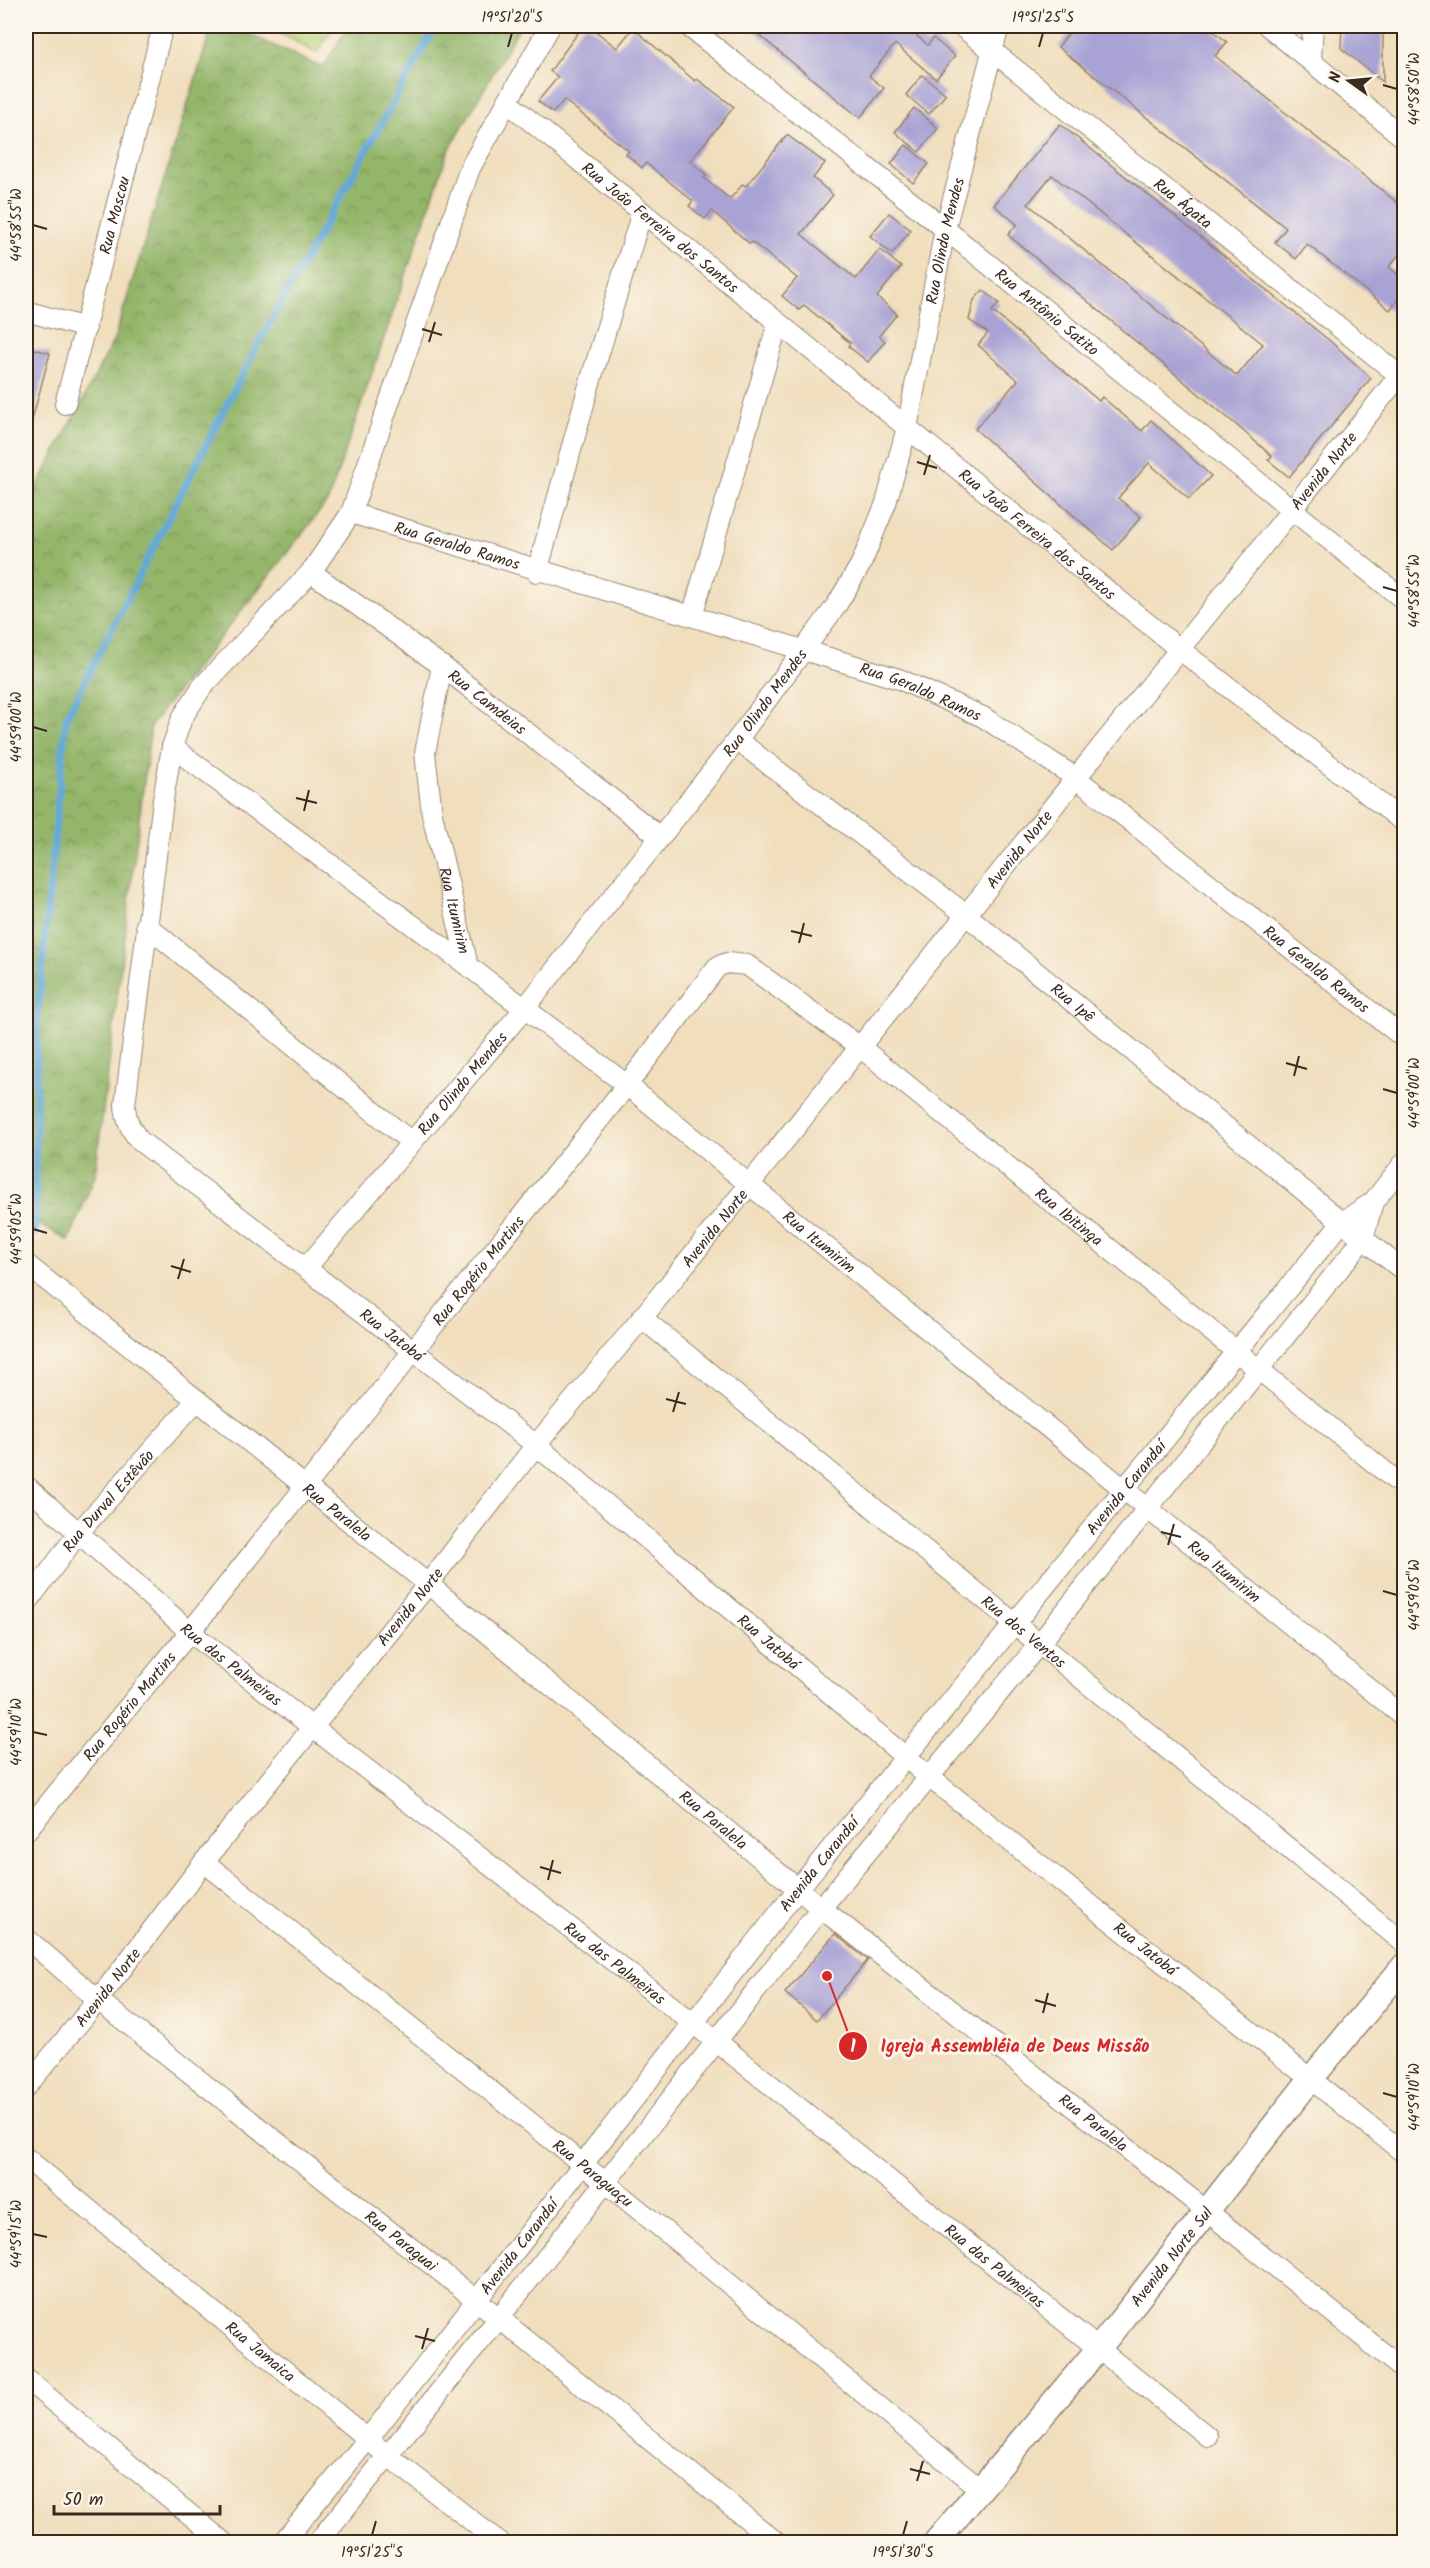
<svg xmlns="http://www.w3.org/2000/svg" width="1430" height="2568" font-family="Kalam,sans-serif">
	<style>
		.forest { fill: url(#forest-crowns); stroke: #687044; stroke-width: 1.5 }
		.wetland { fill: url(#wetland-marsh); stroke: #7b7f4c; stroke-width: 1.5 }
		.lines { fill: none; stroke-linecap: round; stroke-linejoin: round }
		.stream { stroke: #63a9d9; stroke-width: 7 }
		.building { fill: #a9a2d4; fill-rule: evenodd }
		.minor-casing { stroke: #96846e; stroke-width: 22 }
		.tertiary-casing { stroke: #96846e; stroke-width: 27 }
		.minor { stroke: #fff; stroke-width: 20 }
		.tertiary { stroke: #fff; stroke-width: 24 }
		.ticks { fill: none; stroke: #3b2a1e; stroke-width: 2 }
		.labels { text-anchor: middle; stroke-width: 6; stroke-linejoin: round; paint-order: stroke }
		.street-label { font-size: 16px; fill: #3b2a1e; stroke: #fbf7ec }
		.leader { fill: none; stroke: #d62828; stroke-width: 2 }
		.callout-dot { fill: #d62828; stroke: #fbf7ec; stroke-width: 2 }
		.mark-label { font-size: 18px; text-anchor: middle; font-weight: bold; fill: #fff }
		.callout-label { font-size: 18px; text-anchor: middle; font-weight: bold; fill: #d62828; stroke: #fbf7ec; stroke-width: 6; stroke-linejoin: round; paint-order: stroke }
		.neatline { fill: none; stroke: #3b2a1e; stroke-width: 2 }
		.ticks-label { font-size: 15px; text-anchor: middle; fill: #3b2a1e }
	</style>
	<defs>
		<pattern id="forest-crowns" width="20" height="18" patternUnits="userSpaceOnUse" patternTransform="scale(1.5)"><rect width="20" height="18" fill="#94b66a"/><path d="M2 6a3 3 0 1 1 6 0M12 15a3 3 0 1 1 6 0" fill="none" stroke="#7a9457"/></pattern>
		<pattern id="wetland-marsh" width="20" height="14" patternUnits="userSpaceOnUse" patternTransform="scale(1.5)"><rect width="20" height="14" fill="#bbd47a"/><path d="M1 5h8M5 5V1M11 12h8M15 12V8" fill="none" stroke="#a2b669"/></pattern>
	</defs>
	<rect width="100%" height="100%" fill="#fbf7ec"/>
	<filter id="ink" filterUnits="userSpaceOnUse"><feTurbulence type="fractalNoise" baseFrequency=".0167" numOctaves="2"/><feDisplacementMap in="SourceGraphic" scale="12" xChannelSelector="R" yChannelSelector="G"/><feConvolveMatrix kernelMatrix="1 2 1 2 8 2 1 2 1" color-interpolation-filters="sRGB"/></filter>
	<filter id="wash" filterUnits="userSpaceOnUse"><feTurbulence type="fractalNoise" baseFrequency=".008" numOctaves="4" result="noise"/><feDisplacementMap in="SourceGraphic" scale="24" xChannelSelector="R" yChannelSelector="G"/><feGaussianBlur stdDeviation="1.35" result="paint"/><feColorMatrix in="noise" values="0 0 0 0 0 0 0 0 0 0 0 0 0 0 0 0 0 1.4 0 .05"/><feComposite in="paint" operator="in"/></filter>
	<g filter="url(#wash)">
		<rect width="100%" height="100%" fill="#f0debd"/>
		<!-- forest -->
		<polygon class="forest" points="212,26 230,26 323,68 348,26 520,26 448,152 328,501 151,725 95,1175 69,1241 26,1217 26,524 37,487 114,340"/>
		<!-- wetland -->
		<polygon class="wetland" points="267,26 334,26 317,53"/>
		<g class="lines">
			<!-- stream -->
			<polyline class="stream" points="35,1232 37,1021 66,718 256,348 436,26"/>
		</g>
		<g id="blocks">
			<!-- building -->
			<g class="building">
				<polygon points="583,26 589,26 617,48 633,28 695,81 697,79 734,107 690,161 707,175 704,178 730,199 743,184 746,186 787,135 825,163 813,178 833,195 801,234 856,279 880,249 901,267 877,297 897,314 879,336 885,341 868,362 848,346 850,343 804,305 799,310 782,296 797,278 752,242 750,244 712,211 705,219 689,206 693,201 646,163 642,168 626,154 629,151 564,100 553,113 538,101 558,77 550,71"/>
				<polygon points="748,26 910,26 908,29 928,45 933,38 955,56 936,79 895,44 869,76 884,88 860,118"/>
				<polygon points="1074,26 1207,26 1227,42 1215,56 1404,208 1404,248 1389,267 1404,280 1404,292 1390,310 1307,244 1296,259 1275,242 1286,228 1058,47"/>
				<polygon points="1342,26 1383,26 1383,82 1341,48"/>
				<polygon points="922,75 946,94 929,114 906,95"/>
				<polygon points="914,108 938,128 919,152 895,132"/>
				<path d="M1060 124 1330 341 1371 378 1289 477 1268 460 1272 456 1234 423 1008 235 1017 224 994 205ZM1052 175 1263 344 1237 376 1028 204Z"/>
				<polygon points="906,145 929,164 913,183 891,164"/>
				<polygon points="889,213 911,230 892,254 870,236"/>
				<polygon points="983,290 999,303 992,311 1099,401 1102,397 1142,431 1151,420 1211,476 1189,499 1149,463 1118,498 1141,517 1113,550 975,429 1018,380 978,345 988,333 969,320 974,300"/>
				<polygon points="26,347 50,353 31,424 26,423"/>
				<polygon points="835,1934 868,1960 817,2020 785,1993"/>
			</g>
		</g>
	</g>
	<g filter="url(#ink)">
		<use href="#blocks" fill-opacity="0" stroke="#96846e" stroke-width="1.5"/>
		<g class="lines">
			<defs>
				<g id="minor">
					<path id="s1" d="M550 26 470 168 351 513 311 572 202 687 182 718 172 747 163 800 125 1105C126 1120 130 1129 140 1141L536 1445 929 1777 1404 2153"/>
					<path id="s2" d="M688 26 945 229 1404 600"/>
					<path id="s3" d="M961 26 1404 379"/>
					<polyline points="1268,26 1404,138"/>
					<polyline points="1311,59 1313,26"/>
					<path id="s4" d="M507 102 1179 649 1404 822"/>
					<polyline points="26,311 86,328"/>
					<path id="s5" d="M65 404 163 26"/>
					<path id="s6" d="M351 513 899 679 983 717 1076 778 1404 1038"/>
					<path id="s7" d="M311 572 442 666 660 837"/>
					<polyline points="537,572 588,389 642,212"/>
					<polyline points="692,616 778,323"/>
					<path id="s8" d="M442 666 425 753 432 814 468 966 627 1085 1404 1717"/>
					<path id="s9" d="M737 740 965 914 1342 1222 1404 1271"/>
					<polyline points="172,747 468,966"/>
					<polyline points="146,925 411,1142"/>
					<path id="s10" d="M26 1264 428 1584 821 1908 1208 2212 1404 2370"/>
					<path id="s11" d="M306 1268 525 1008 737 740 836 606 861 564 886 503 907 428 945 229 999 26"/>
					<path id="s12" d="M642 1318 1404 1943"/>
					<path id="s13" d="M26 1486 190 1632 716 2041 1207 2436"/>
					<path id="s14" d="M26 1604 79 1532 197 1400"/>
					<path id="s15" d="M26 1831 190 1632 413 1351 627 1085 717 967 727 963 747 965 860 1047 1404 1487"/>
					<path id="s16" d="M204 1862 606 2183 980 2489"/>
					<path id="s17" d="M26 1938 98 2000 499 2318 776 2542"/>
					<path id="s18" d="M26 2087 98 2000 204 1862 428 1584 536 1445 642 1318 1404 370"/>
					<path id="s19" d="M26 2158 387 2455 499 2542"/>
					<polyline points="26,2379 223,2542"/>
					<path id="s20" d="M283 2542 368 2439 798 1889 1342 1222 1373 1202 1404 1163"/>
					<polyline points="318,2542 499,2318 821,1908 1040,1643 1363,1239 1373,1202"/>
				</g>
				<g id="tertiary">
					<path id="s21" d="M936 2542 1099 2348 1310 2080 1404 1966"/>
				</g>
			</defs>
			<!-- minor casing -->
			<use href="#minor" class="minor-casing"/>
			<!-- tertiary casing -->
			<use href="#tertiary" class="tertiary-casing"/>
			<!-- minor -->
			<use href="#minor" class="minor"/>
			<!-- tertiary -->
			<use href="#tertiary" class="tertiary"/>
		</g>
	</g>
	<!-- ticks -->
	<path class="ticks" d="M508 47 512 33M1039 47 1043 33M1383 85 1397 89M33 225 47 229M422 329 442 335M429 342 435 322M917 462 937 468M924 475 930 455M1383 587 1397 591M33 727 47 731M296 798 317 803M304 811 309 790M791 931 812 936M799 943 804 923M1286 1063 1307 1069M1294 1076 1299 1056M1383 1089 1397 1093M33 1229 47 1233M171 1266 191 1272M178 1279 184 1259M666 1399 686 1404M673 1412 679 1392M1161 1532 1181 1537M1168 1545 1174 1524M1383 1591 1397 1595M33 1732 47 1735M540 1867 561 1873M548 1880 553 1860M1035 2000 1056 2006M1043 2013 1048 1993M1383 2093 1397 2097M33 2234 47 2237M415 2336 435 2341M422 2349 428 2328M910 2469 930 2474M917 2481 923 2461M372 2535 376 2521M903 2535 907 2521"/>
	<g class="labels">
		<!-- street labels -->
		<g class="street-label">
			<text dy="6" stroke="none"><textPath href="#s3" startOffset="284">Rua Ágata</textPath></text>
			<text dy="6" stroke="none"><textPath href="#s5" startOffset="195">Rua Moscou</textPath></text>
			<text dy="6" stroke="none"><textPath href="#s4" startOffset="198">Rua João Ferreira dos Santos</textPath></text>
			<text dy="6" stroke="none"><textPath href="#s11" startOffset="1232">Rua Olindo Mendes</textPath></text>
			<text dy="6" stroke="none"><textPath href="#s2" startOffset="459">Rua Antônio Satito</textPath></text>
			<text dy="6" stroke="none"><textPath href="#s18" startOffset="2073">Avenida Norte</textPath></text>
			<text dy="6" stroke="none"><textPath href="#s4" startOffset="684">Rua João Ferreira dos Santos</textPath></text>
			<text dy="6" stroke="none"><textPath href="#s6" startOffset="111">Rua Geraldo Ramos</textPath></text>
			<text dy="6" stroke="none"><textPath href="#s6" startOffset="597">Rua Geraldo Ramos</textPath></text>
			<text dy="6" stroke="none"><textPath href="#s7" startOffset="219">Rua Camdeias</textPath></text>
			<text dy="6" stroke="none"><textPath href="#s11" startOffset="728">Rua Olindo Mendes</textPath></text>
			<text dy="6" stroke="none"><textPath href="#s18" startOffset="1587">Avenida Norte</textPath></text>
			<text dy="6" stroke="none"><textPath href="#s8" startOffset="249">Rua Itumirim</textPath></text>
			<text dy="6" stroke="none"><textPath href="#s6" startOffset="1083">Rua Geraldo Ramos</textPath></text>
			<text dy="6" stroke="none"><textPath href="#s9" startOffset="426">Rua Ipê</textPath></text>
			<text dy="6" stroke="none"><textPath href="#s11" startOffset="242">Rua Olindo Mendes</textPath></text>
			<text dy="6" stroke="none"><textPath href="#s15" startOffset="1546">Rua Ibitinga</textPath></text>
			<text dy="6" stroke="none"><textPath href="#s18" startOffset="1101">Avenida Norte</textPath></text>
			<text dy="6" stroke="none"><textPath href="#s8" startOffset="753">Rua Itumirim</textPath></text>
			<text dy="6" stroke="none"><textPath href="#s15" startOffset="720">Rua Rogério Martins</textPath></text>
			<text dy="6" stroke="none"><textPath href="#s1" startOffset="1544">Rua Jatobá</textPath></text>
			<text dy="6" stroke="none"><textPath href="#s20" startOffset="1350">Avenida Carandaí</textPath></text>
			<text dy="6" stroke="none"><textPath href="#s14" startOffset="132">Rua Durval Estêvão</textPath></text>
			<text dy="6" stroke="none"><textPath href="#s10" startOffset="398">Rua Paralela</textPath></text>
			<text dy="6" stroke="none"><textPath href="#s8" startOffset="1275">Rua Itumirim</textPath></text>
			<text dy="6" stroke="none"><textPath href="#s18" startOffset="615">Avenida Norte</textPath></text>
			<text dy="6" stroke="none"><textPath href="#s12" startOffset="494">Rua dos Ventos</textPath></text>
			<text dy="6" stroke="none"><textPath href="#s1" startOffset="2030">Rua Jatobá</textPath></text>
			<text dy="6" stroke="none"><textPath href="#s13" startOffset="272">Rua das Palmeiras</textPath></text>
			<text dy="6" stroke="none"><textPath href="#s15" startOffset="162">Rua Rogério Martins</textPath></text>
			<text dy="6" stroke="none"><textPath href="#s10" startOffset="884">Rua Paralela</textPath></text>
			<text dy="6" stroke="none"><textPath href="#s20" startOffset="864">Avenida Carandaí</textPath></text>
			<text dy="6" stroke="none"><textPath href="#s1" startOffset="2516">Rua Jatobá</textPath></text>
			<text dy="6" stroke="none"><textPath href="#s13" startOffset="758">Rua das Palmeiras</textPath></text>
			<text dy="6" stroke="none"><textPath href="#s18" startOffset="129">Avenida Norte</textPath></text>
			<text dy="6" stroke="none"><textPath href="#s10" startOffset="1370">Rua Paralela</textPath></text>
			<text dy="6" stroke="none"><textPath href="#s16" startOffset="498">Rua Paraguaçu</textPath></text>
			<text dy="6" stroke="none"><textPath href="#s17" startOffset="482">Rua Paraguai</textPath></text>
			<text dy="6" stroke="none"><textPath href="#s20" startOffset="378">Avenida Carandaí</textPath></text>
			<text dy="6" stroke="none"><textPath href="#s21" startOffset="370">Avenida Norte Sul</textPath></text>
			<text dy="6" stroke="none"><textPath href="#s13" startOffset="1244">Rua das Palmeiras</textPath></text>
			<text dy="6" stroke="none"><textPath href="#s19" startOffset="304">Rua Jamaica</textPath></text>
		</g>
	</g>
	<!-- callouts -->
	<path class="leader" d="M827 1976L853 2046"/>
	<g class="callout-dot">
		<circle cx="827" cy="1976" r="6"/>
		<circle cx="853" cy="2046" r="15"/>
	</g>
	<g class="mark-label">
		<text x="853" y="2052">1</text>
	</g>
	<g class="callout-label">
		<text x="1015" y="2052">Igreja Assembléia de Deus Missão</text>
	</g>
	<!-- margin -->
	<rect width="1430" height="2568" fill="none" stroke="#fbf7ec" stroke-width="66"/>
	<!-- north arrow -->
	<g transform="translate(1349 81) rotate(285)" stroke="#fbf7ec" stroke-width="4.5" paint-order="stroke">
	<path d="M0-4.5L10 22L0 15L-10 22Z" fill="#3b2a1e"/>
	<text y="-9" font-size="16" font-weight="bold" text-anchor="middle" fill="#3b2a1e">N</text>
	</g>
	<!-- scale -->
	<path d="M54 2505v9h166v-9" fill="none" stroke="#3b2a1e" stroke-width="3"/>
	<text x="63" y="2505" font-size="18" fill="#3b2a1e" stroke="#fbf7ec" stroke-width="4.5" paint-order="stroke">50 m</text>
	<rect x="33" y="33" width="1364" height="2502" class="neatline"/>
	<g class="ticks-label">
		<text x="512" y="22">19°51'20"S</text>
		<text x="1043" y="22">19°51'25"S</text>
		<text transform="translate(1414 89) rotate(-90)" y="5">44°58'50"W</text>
		<text transform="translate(16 225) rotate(-90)" y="5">44°58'55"W</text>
		<text transform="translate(1414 591) rotate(-90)" y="5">44°58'55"W</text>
		<text transform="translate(16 727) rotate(-90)" y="5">44°59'00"W</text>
		<text transform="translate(1414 1093) rotate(-90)" y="5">44°59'00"W</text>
		<text transform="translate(16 1229) rotate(-90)" y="5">44°59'05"W</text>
		<text transform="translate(1414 1595) rotate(-90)" y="5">44°59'05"W</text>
		<text transform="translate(16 1732) rotate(-90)" y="5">44°59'10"W</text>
		<text transform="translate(1414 2097) rotate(-90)" y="5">44°59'10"W</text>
		<text transform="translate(16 2234) rotate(-90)" y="5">44°59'15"W</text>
		<text x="372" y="2557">19°51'25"S</text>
		<text x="903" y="2557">19°51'30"S</text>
	</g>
</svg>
